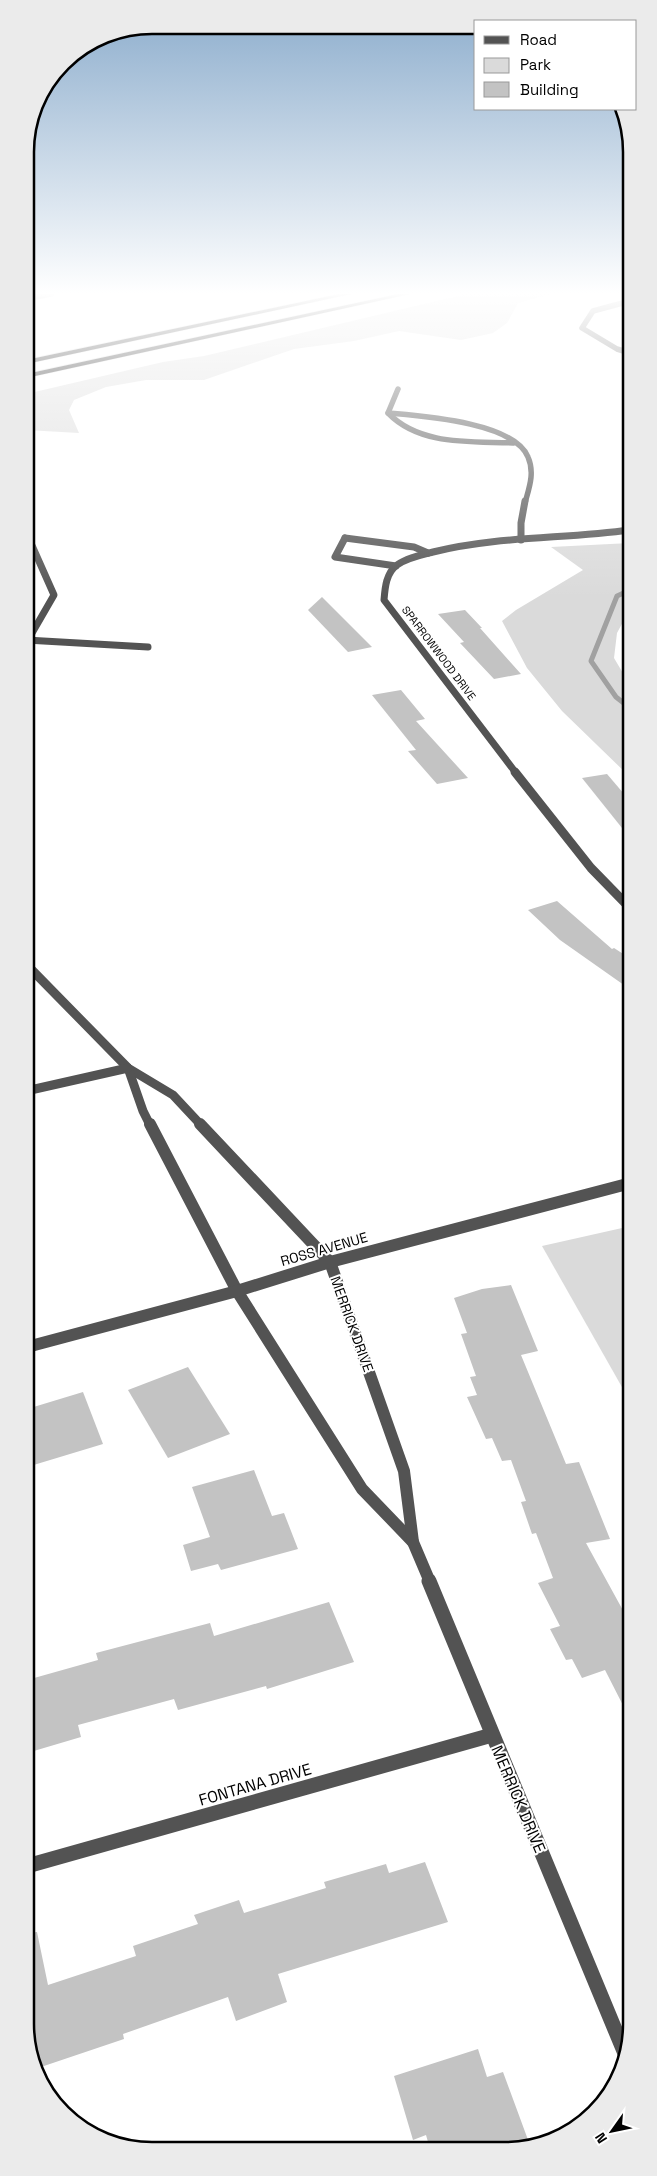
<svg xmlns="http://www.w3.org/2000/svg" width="657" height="2176" font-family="'Space Grotesk',sans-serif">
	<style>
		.green { fill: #dadada }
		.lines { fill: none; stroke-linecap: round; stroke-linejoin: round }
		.stream { stroke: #a1a1a1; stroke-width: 5 }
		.building { fill: #c3c3c3 }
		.motorway-casing { stroke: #dbdbdb; stroke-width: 1 }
		.service { stroke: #535353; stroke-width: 7 }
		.minor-far4 { stroke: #535353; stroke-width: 5.5 }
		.minor-far3 { stroke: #535353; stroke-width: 7 }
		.minor-far2 { stroke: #535353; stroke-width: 9 }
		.minor-far1 { stroke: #535353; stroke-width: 12 }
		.minor { stroke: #535353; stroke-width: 15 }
		.tertiary { stroke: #535353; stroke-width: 12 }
		.motorway { fill: #000; fill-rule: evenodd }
		.labels { text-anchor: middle; stroke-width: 4; stroke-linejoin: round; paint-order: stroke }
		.far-street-label { font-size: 11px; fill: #000; stroke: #fff }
		.street-label { font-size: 14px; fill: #000; stroke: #fff }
		.near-street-label { font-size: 16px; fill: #000; stroke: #fff }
		.rim { fill: none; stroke: #000; stroke-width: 2.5 }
	</style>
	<rect width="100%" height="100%" fill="#fff"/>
	<!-- green -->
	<g class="green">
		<polygon points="466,294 551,294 518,303 507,323 493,333 461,340 399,331 354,341 294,349 204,380 146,380 106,387 74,400 69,410 79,433 26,430 26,394 163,362 204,356"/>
		<polygon points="630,543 630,609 617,633 614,658 630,685 630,777 562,711 527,668 502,621 516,610 583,570 551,547"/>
		<polygon points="631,1226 631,1403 542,1246"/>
	</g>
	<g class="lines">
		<!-- stream -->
		<polyline class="stream" points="630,590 617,596 591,661 616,697 630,708"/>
	</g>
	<!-- building -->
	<g class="building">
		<polygon points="322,597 372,647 348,652 308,610"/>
		<polygon points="465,610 482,628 480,628 521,674 494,679 460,643 464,642 438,614"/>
		<polygon points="401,690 425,719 416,721 468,778 437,784 408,751 416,750 372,695"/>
		<polygon points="607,774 630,801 630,838 582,778"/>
		<polygon points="557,901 612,949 614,948 631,959 631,990 560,940 528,910"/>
		<polygon points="511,1285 538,1351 521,1355 566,1464 579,1462 610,1539 586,1543 631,1625 631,1721 605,1670 582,1678 572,1659 566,1660 550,1629 560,1626 538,1583 553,1578 536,1533 532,1534 521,1502 526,1501 511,1460 502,1461 492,1438 486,1439 467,1397 477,1395 470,1377 476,1376 461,1334 467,1333 454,1298 482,1289"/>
		<polygon points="188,1367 230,1434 168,1458 128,1390"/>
		<polygon points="83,1392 103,1444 27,1467 27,1409"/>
		<polygon points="254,1470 272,1516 284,1513 298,1549 221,1570 218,1564 191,1571 183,1545 210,1537 192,1487"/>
		<polygon points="329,1602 354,1662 267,1689 266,1686 178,1710 174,1699 78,1725 81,1737 27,1753 27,1680 98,1660 96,1653 210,1623 214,1636"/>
		<polygon points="425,1862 448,1922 278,1974 287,2002 236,2021 228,1997 123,2034 124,2039 38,2068 27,2049 27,1933 37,1932 48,1985 136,1956 133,1946 198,1924 194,1915 239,1900 244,1913 326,1888 324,1882 386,1864 389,1873"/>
		<polygon points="478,2049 487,2077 503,2072 531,2148 430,2149 426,2135 413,2140 394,2076"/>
	</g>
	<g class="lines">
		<defs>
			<g id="motorway">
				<polygon points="339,294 351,294 26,364 26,360"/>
				<polygon points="398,294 410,294 26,378 26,374"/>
			</g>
		</defs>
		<!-- motorway casing -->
		<use href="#motorway" class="motorway-casing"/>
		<!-- service -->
		<polyline class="service" points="345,538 414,547 428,553"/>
		<!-- minor-far4 -->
		<g class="minor-far4">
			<polyline points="25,299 51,294"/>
			<polyline points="630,301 593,311 582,328 617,349 630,353"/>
			<path d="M398 389 388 413C420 446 471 441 513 443"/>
			<path d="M388 413C421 416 514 422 528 457 535 473 529 488 525 503"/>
		</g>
		<!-- minor-far3 -->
		<g class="minor-far3">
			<polyline points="26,532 54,595 28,640"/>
			<polyline points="345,538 335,557 396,566"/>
			<polyline points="521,540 521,523 525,501"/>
			<polyline points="26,640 148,647"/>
			<path d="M516 773 384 600C385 588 386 573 397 565 406 558 421 555 433 552 497 536 564 539 630 530"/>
		</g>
		<!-- minor-far2 -->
		<g class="minor-far2">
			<polyline points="515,772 591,868 630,908"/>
			<polyline points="26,964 128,1068 173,1095 201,1125"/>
			<polyline points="128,1068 143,1111 150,1125"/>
			<polyline points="26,1091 128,1068"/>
		</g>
		<!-- minor-far1 -->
		<g class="minor-far1">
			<polyline points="150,1124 237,1291 362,1489 413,1542"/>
			<polyline points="200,1124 330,1262 404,1471 413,1542 430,1582"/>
		</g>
		<!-- minor -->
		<g class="minor">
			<polyline points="429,1581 626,2056"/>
			<polyline points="27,1866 492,1735"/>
		</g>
		<!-- tertiary -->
		<polyline class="tertiary" points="27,1347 237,1291 330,1262 631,1183"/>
		<!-- motorway -->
		<use href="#motorway" class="motorway"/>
	</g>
	<!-- sky -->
	<linearGradient id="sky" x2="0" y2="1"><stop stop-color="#8baccc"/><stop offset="0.49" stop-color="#fff"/><stop offset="1" stop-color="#fff" stop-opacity="0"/></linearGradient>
	<rect width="657" height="598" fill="url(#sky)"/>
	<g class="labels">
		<!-- far-street labels -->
		<g class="far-street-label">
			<text transform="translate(439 653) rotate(53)" y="4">SPARROWWOOD DRIVE</text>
		</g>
		<!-- street labels -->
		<g class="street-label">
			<text transform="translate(324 1249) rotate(-16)" y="5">ROSS AVENUE</text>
			<text transform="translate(352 1324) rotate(70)" y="5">MERRICK DRIVE</text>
		</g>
		<!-- near-street labels -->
		<g class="near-street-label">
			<text transform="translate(255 1784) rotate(-16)" y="6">FONTANA DRIVE</text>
			<text transform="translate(519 1799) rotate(67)" y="6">MERRICK DRIVE</text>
		</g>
	</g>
	<!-- crop -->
	<path d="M0 0H657V2176H0ZM152 34H505A118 118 0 0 1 623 152V2024A118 118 0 0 1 505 2142H152A118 118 0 0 1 34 2024V152A118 118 0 0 1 152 34Z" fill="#ebebeb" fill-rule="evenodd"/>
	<path class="rim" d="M152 34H505A118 118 0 0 1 623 152V2024A118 118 0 0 1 505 2142H152A118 118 0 0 1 34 2024V152A118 118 0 0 1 152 34Z"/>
	<!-- legend -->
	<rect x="474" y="20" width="162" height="90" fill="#ffffff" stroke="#999999"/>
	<rect x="484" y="36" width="25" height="8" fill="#535353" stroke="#999999"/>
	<text x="520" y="45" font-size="15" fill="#000000">Road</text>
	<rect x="484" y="58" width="25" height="15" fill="#dadada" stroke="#999999"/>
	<text x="520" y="70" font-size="15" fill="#000000">Park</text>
	<rect x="484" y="82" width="25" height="15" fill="#c3c3c3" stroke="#999999"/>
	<text x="520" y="95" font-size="15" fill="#000000">Building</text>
	<!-- north arrow -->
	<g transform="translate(612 2131) rotate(237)" stroke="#ffffff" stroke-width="4" paint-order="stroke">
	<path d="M0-4L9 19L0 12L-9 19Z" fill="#000000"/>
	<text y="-8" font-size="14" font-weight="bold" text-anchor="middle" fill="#000000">N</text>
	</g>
</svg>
